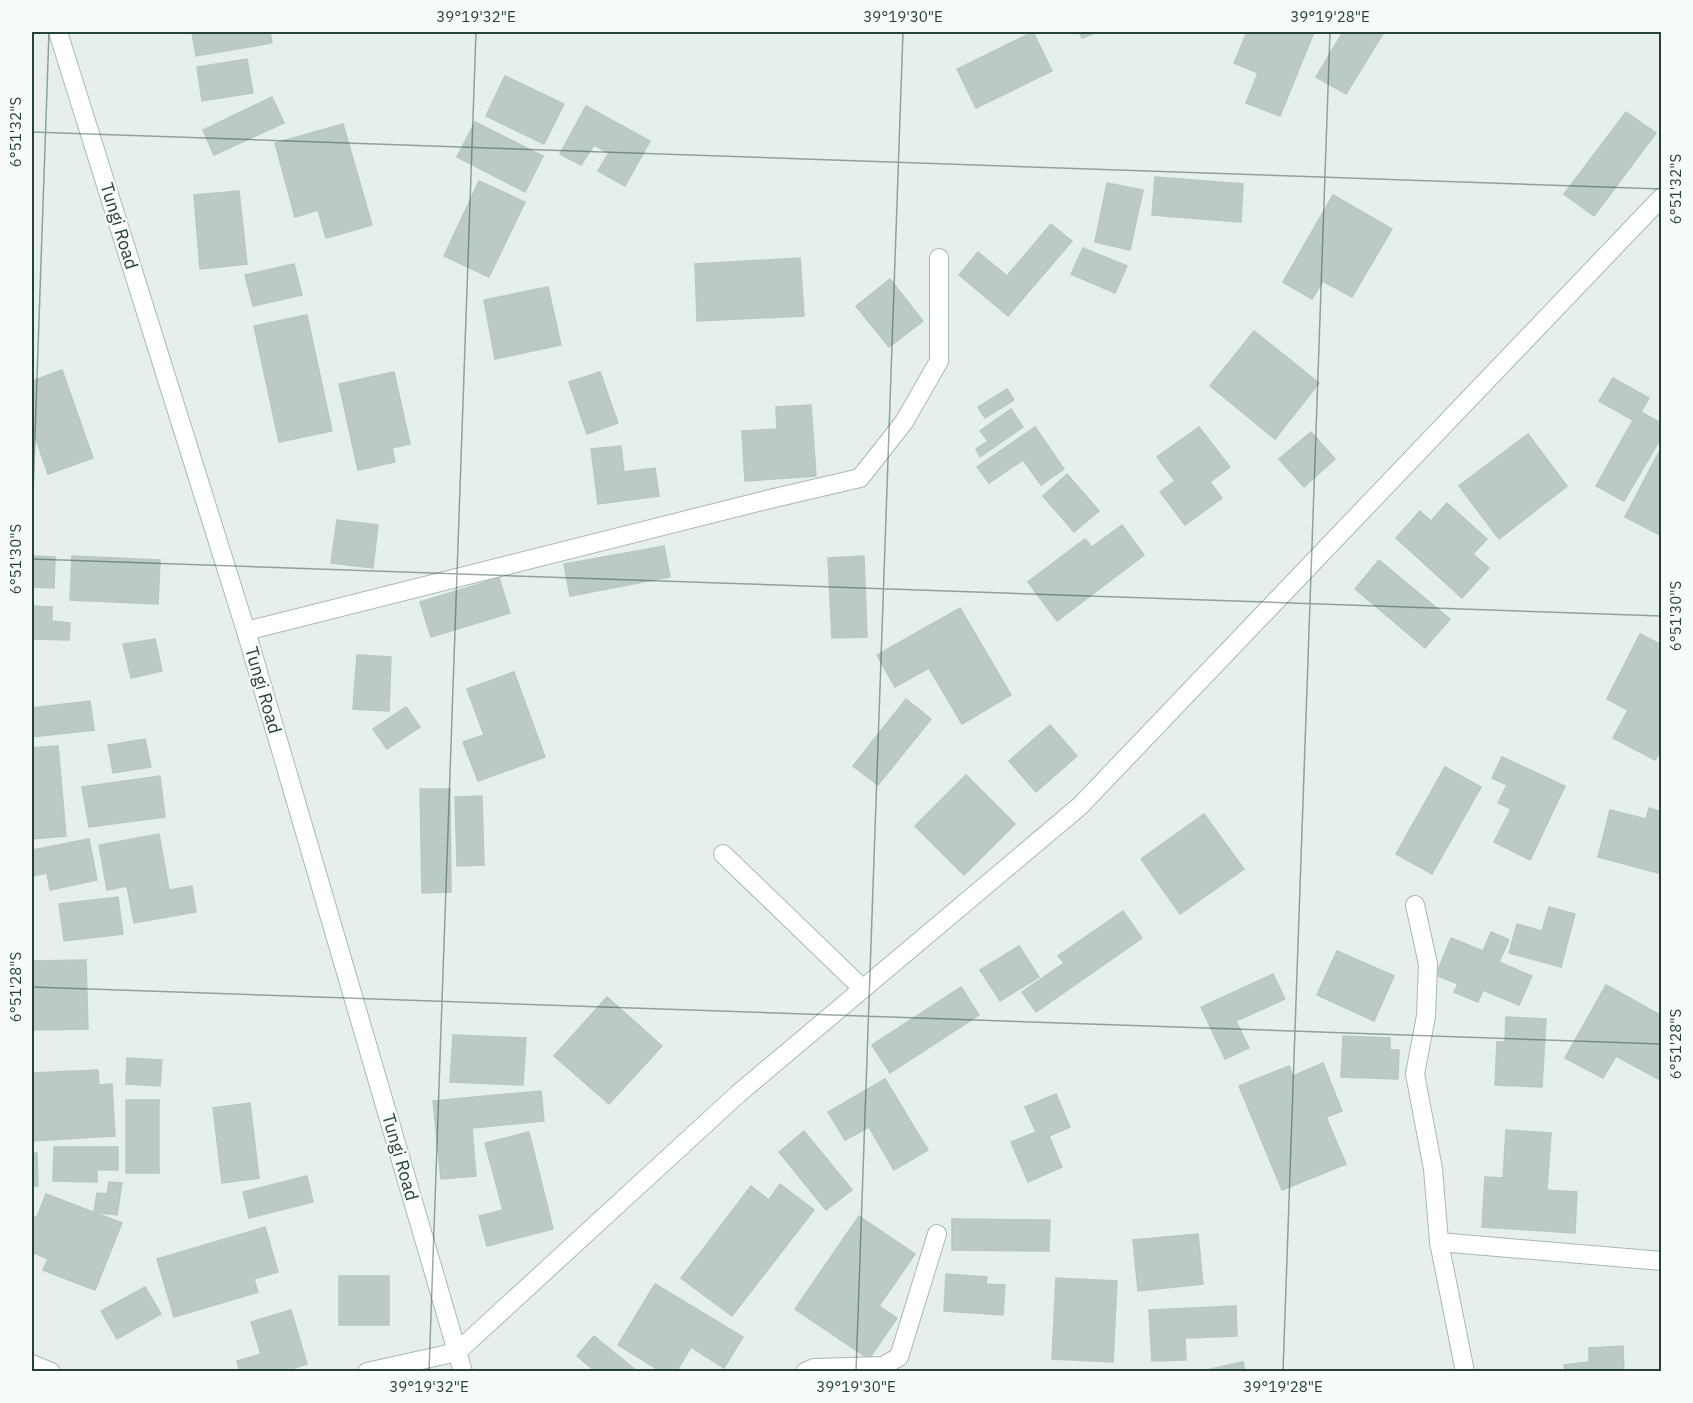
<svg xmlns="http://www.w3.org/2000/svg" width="1693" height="1403" font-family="'IBM Plex Sans',sans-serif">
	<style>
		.building { fill: #bbcac4; stroke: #b8c9c2; stroke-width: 1.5 }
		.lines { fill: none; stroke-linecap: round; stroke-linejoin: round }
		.lane-casing { stroke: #a8b8b2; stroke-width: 20 }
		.street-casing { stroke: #a8b8b2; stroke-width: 20 }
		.secondary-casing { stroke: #a4bbb3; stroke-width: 20 }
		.lane { stroke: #fff; stroke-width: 18 }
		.street { stroke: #fff; stroke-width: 18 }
		.secondary { stroke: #fff; stroke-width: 18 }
		.ticks { fill: none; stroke: #24423a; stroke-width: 1.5; stroke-opacity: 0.45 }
		.labels { text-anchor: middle; stroke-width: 5; stroke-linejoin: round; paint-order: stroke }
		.street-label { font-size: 18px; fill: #24423a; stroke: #f7fbf9 }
		.neatline { fill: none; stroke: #24423a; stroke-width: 2 }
		.ticks-label { font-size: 15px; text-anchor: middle; fill: #24423a }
	</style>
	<rect width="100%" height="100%" fill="#e6efeb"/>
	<!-- building -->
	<g class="building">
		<polygon points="192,32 270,32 272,43 196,56"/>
		<polygon points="1033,32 1052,71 976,108 957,69"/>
		<polygon points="1079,32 1098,32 1082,38"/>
		<polygon points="1247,32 1314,32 1280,116 1246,103 1258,73 1234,63"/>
		<polygon points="1343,32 1384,32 1346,94 1316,77"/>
		<polygon points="247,59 253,93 202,101 197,67"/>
		<polygon points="505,76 564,104 544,144 486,116"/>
		<polygon points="272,97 284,123 214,155 203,130"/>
		<polygon points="586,106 650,141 625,186 598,171 609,153 594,145 581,165 560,154"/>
		<polygon points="1626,112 1656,133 1594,216 1564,194"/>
		<polygon points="475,122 543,156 525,192 457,157"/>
		<polygon points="343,124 372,225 326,238 318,210 295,217 275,143"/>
		<polygon points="1155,177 1243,184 1241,222 1152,215"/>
		<polygon points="479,181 525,202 489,277 444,256"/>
		<polygon points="1107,183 1143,190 1130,250 1095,242"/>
		<polygon points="239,191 247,264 200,269 194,195"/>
		<polygon points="1333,195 1392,229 1352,297 1323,281 1312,299 1283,282"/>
		<polygon points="1051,224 1072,241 1008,316 959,275 978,252 1007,276"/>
		<polygon points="1083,248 1127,266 1115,293 1071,274"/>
		<polygon points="800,258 804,316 697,321 695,264"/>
		<polygon points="294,264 302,295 253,306 245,275"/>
		<polygon points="890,279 923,321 889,347 856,306"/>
		<polygon points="548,287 561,345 495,359 484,300"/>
		<polygon points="307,315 332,431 279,442 254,326"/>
		<polygon points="1254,331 1319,383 1275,439 1210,386"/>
		<polygon points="62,370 93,458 48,474 32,428 32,381"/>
		<polygon points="394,372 410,444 392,448 395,462 358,470 339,384"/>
		<polygon points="600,372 618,423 587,434 569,382"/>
		<polygon points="1613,378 1649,398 1641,412 1662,424 1662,436 1624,501 1596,486 1633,420 1599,401"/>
		<polygon points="1007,389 1014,400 985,418 978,407"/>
		<polygon points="811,405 816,476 745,481 742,431 777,429 776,407"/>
		<polygon points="1011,409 1023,427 980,457 976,449 988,441 980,431"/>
		<polygon points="1035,427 1064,469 1041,485 1023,460 989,483 977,467"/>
		<polygon points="1199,427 1230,467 1210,482 1222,498 1185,525 1160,492 1175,481 1157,457"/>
		<polygon points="1311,432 1335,459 1304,487 1279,459"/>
		<polygon points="1528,434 1567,486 1499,539 1459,486"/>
		<polygon points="621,446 624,472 655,468 659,496 598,504 591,449"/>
		<polygon points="1662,446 1662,536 1625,517"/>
		<polygon points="1067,474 1099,511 1074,532 1043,496"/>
		<polygon points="1447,503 1487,539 1473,554 1489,568 1462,598 1396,538 1420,511 1431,521"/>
		<polygon points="337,520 378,525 373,568 331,563"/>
		<polygon points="1122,525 1144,555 1057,621 1028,582 1085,539 1092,547"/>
		<polygon points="664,546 670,577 570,596 564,564"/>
		<polygon points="32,556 55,557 54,588 32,587"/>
		<polygon points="72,556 160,560 158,604 70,600"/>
		<polygon points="864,556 867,637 832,638 828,558"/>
		<polygon points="1379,560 1450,619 1425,648 1355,589"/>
		<polygon points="499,578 510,613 431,637 420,602"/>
		<polygon points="32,606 52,607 52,621 70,623 69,640 32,639"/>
		<polygon points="960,608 1011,695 962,724 929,668 895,687 877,655"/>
		<polygon points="1640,634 1662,645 1662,748 1655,760 1613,738 1628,710 1607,699"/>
		<polygon points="155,639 162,671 131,678 123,644"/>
		<polygon points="357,655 391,657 389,711 353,709"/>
		<polygon points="514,672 545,757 478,781 463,742 484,735 467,689"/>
		<polygon points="906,699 931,719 878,785 853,766"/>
		<polygon points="90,701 94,730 32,737 32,708"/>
		<polygon points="406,707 420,727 387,749 373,729"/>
		<polygon points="1050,725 1077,756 1036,792 1009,761"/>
		<polygon points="145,739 151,767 113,773 108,745"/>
		<polygon points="58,746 66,836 32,839 32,748"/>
		<polygon points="1502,757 1565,786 1530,860 1494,842 1511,809 1498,803 1507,785 1492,778"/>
		<polygon points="1445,767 1481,787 1432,874 1396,854"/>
		<polygon points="966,775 1015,824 964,875 915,826"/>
		<polygon points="160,776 165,817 89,827 82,787"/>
		<polygon points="420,789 450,789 451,892 422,893"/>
		<polygon points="482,796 484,865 457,866 455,797"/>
		<polygon points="1649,808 1662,812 1662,874 1598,857 1610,810 1646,819"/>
		<polygon points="1204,814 1244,869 1180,914 1141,859"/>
		<polygon points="159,834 169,890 192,886 196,912 134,923 127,886 107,890 99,845"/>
		<polygon points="89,839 97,880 50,890 47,873 32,876 32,850"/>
		<polygon points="118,897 123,934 64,941 59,904"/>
		<polygon points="1549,907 1575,914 1561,967 1509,953 1517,924 1542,931"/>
		<polygon points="1123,911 1142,938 1036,1012 1022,992 1064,963 1058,956"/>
		<polygon points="1491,932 1509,940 1499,962 1532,976 1519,1005 1483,990 1478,1002 1454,992 1458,984 1436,975 1451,938 1483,951"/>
		<polygon points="1019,946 1039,977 1000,1001 980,970"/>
		<polygon points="1337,951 1394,976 1374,1021 1317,995"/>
		<polygon points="86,960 88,1029 32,1030 32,961"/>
		<polygon points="1273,974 1285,999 1236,1021 1249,1048 1225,1059 1201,1007"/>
		<polygon points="1606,985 1662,1016 1662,1081 1616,1056 1603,1078 1565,1058"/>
		<polygon points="961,987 979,1015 890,1073 872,1045"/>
		<polygon points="607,997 662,1046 609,1104 554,1056"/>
		<polygon points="1506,1017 1546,1019 1542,1087 1495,1085 1497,1042 1505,1042"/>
		<polygon points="453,1035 526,1038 523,1085 450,1082"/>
		<polygon points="1343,1036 1390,1038 1390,1050 1399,1050 1398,1079 1341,1077"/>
		<polygon points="127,1058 162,1060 160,1086 126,1084"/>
		<polygon points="1323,1063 1342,1111 1326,1117 1346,1164 1282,1190 1239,1086 1289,1066 1293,1076"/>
		<polygon points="98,1070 99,1085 112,1084 115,1136 32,1141 32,1073"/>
		<polygon points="885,1079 928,1150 894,1170 869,1127 845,1140 828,1112"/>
		<polygon points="541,1091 544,1121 472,1128 476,1176 441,1179 433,1101"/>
		<polygon points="1056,1094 1070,1127 1049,1136 1062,1167 1028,1182 1011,1142 1036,1132 1025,1107"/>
		<rect x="126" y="1100" width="33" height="73"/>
		<polygon points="250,1103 259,1178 222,1183 213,1108"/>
		<polygon points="1506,1130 1551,1133 1547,1190 1577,1192 1575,1233 1482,1227 1485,1177 1503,1178"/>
		<polygon points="804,1131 852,1190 826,1210 779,1152"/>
		<polygon points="529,1132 553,1229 487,1246 479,1216 503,1210 485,1143"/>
		<polygon points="54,1147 118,1147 118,1170 97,1170 97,1182 53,1181"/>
		<polygon points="32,1153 37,1153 38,1186 32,1186"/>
		<polygon points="307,1176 313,1202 249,1218 243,1192"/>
		<polygon points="109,1182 122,1183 117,1215 94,1212 97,1193 107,1194"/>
		<polygon points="780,1184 814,1210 732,1316 681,1278 751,1186 769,1200"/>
		<polygon points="46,1194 122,1223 95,1290 43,1270 48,1259 32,1252 32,1216 37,1217"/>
		<polygon points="859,1216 915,1254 879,1306 897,1318 869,1359 795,1309"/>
		<polygon points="952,1219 1050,1220 1049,1251 952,1250"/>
		<polygon points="265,1227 278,1272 254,1279 258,1292 174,1317 157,1259"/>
		<polygon points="1198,1234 1203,1284 1138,1291 1133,1240"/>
		<polygon points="946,1274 987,1277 986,1284 1005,1285 1003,1315 944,1311"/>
		<rect x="339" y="1276" width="50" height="49"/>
		<polygon points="1056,1278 1117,1281 1113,1362 1052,1359"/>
		<polygon points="655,1284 743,1337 724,1368 691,1347 676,1372 662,1372 618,1345"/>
		<polygon points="145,1287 161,1314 117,1339 101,1311"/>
		<polygon points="1236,1306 1237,1336 1185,1338 1186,1360 1152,1361 1149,1310"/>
		<polygon points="291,1310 307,1364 282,1372 240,1372 237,1361 261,1354 251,1322"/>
		<polygon points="594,1336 638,1372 596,1372 577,1356"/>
		<polygon points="1623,1346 1624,1372 1565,1372 1564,1365 1589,1362 1589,1348"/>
		<polygon points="1243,1362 1245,1372 1197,1372"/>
	</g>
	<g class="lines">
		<defs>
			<polyline id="lane" points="723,854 863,989"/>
			<g id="street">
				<polyline points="246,631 770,499 860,478 904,422 939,361 939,258"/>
				<polyline points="1415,905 1428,964 1426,1016 1415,1074 1433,1169 1439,1242 1465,1372"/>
				<polyline points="1439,1242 1662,1261"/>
				<polyline points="32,1364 51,1372"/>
				<polyline points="367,1372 457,1352 738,1094 1080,806 1662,197"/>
				<polyline points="805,1372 814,1368 883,1366 899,1357 937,1234"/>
			</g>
			<polyline id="secondary" points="58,32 246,631 463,1372"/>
		</defs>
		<!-- lane casing -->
		<use href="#lane" class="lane-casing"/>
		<!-- street casing -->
		<use href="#street" class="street-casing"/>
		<!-- secondary casing -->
		<use href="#secondary" class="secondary-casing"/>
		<!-- lane -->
		<use href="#lane" class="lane"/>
		<!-- street -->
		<use href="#street" class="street"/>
		<!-- secondary -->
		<use href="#secondary" class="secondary"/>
	</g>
	<!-- ticks -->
	<path class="ticks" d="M32 132 1662 189M32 522 49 32M32 559 1662 616M32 987 1662 1044M429 1372 476 32M856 1372 903 32M1283 1372 1330 32"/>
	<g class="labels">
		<!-- street labels -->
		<g class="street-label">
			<text transform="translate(119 226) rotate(73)" y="6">Tungi Road</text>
			<text transform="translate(263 690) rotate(74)" y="6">Tungi Road</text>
			<text transform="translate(400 1157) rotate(74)" y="6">Tungi Road</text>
		</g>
	</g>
	<!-- border -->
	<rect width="1693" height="1403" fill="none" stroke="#f7fbf9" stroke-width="66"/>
	<rect x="33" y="33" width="1627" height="1337" class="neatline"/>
	<g class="ticks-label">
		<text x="476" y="22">39°19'32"E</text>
		<text x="903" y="22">39°19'30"E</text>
		<text x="1330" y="22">39°19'28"E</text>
		<text transform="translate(16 132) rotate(-90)" y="5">6°51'32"S</text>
		<text transform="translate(1676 189) rotate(-90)" y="5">6°51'32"S</text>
		<text transform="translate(16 559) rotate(-90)" y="5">6°51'30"S</text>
		<text transform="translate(1676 616) rotate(-90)" y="5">6°51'30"S</text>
		<text transform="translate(16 987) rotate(-90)" y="5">6°51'28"S</text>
		<text transform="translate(1676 1044) rotate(-90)" y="5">6°51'28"S</text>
		<text x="429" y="1392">39°19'32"E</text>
		<text x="856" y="1392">39°19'30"E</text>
		<text x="1283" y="1392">39°19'28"E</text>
	</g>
</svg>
